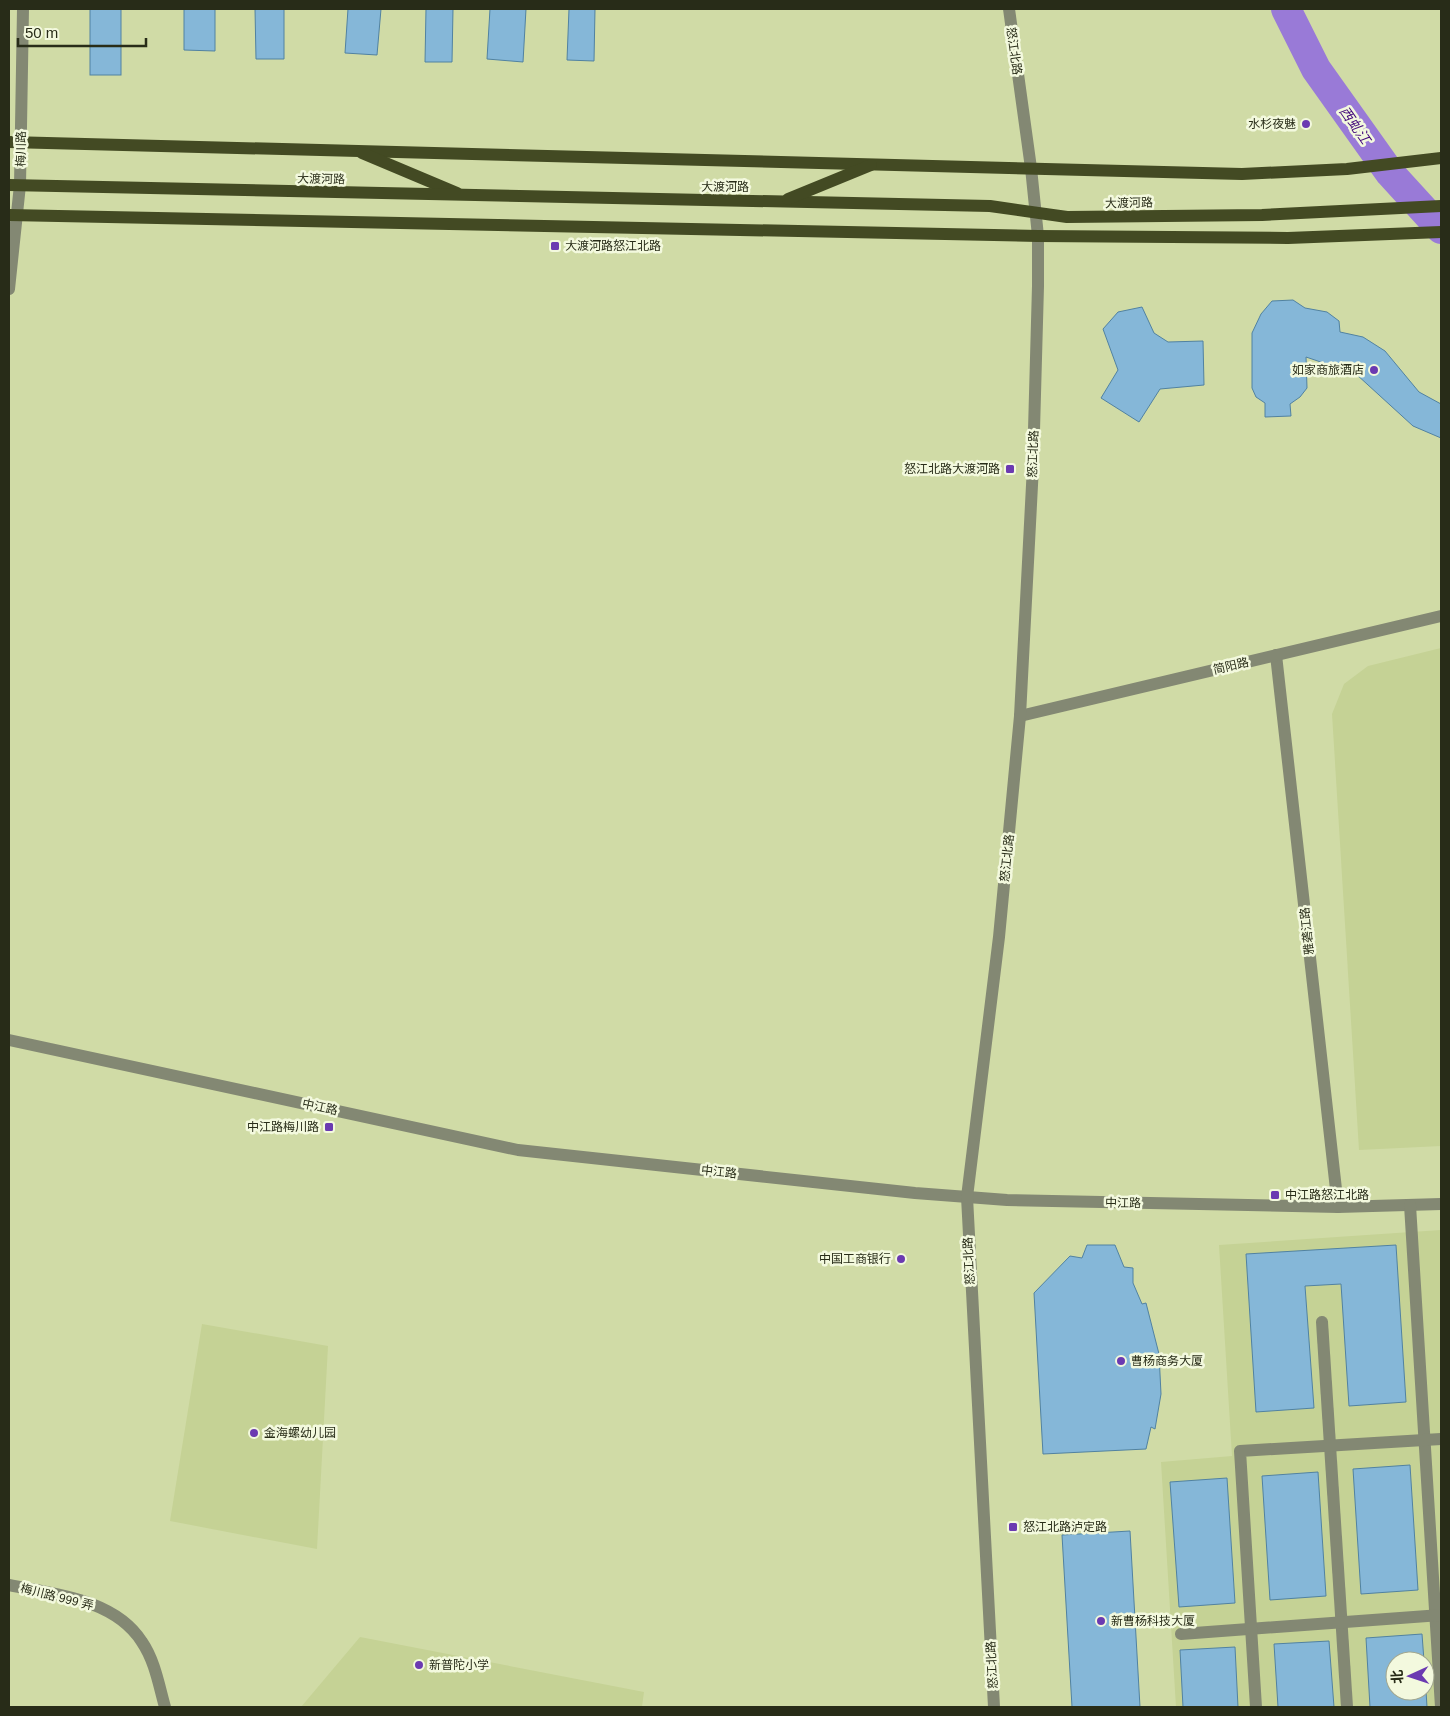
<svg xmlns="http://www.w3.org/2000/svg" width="1450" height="1716" font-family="Helvetica,'Noto Sans SC',sans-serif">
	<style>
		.built { fill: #c5d295; fill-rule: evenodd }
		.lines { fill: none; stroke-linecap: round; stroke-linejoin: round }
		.river { stroke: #997ad7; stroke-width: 30 }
		.building { fill: #85b7d8; stroke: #5182a1 }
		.minor { stroke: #838873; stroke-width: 12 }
		.major { stroke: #434a23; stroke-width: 12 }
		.poi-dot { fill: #6b3ab1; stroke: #f3f9de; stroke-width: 2 }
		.labels { text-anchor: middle; stroke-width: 5; stroke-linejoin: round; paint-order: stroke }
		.street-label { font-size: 12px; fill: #282c18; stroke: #f3f9de }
		.poi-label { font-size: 12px; fill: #282c18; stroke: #f3f9de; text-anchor: start }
		.water-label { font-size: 14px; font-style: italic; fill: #41057b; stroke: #f3f9de }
	</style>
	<rect width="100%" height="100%" fill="#d0dba6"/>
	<!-- built -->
	<g class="built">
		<polygon points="1441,648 1441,1146 1359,1150 1332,714 1344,684 1368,666"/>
		<path d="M1441 1230V1707H1176L1161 1462 1232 1456 1219 1245ZM1395 1661H1425V1691H1395Z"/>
		<polygon points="202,1324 328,1346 317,1549 170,1521"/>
		<polygon points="360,1637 644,1692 642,1707 301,1707"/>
	</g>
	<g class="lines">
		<!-- river -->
		<polyline class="river" points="1286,9 1316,69 1390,173 1441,229"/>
	</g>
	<!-- building -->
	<g class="building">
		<rect x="90" y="9" width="31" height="66"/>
		<polygon points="184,9 215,9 215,51 184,50"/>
		<polygon points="255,9 284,9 284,59 256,59"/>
		<polygon points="348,9 381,9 377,55 345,53"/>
		<polygon points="426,9 453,9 452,62 425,62"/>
		<polygon points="490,9 526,9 523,62 487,59"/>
		<polygon points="569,9 595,9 594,61 567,60"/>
		<polygon points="1293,300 1305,308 1327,312 1339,321 1340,332 1363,337 1385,351 1419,392 1441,404 1441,438 1413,426 1356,374 1306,357 1307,388 1300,397 1290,404 1291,416 1265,417 1265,403 1256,397 1252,388 1252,333 1261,314 1272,301"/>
		<polygon points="1142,307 1154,333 1168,342 1203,341 1204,385 1160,389 1139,422 1101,398 1118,370 1103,329 1118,312"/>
		<polygon points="1087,1245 1115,1245 1124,1267 1133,1268 1133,1283 1142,1304 1146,1303 1159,1354 1161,1394 1155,1429 1151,1427 1146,1449 1043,1454 1034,1293 1070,1256 1082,1258"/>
		<polygon points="1396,1245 1406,1402 1349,1406 1341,1284 1305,1286 1314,1408 1256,1412 1246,1254"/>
		<polygon points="1410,1465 1418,1590 1361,1594 1353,1469"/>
		<polygon points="1318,1472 1326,1596 1270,1600 1262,1476"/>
		<polygon points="1227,1478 1235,1603 1179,1607 1170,1482"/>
		<polygon points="1130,1531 1140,1707 1072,1707 1062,1535"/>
		<polygon points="1422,1634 1424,1661 1395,1661 1395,1691 1426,1691 1427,1707 1370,1707 1366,1638"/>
		<polygon points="1329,1641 1334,1707 1278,1707 1274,1644"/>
		<polygon points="1235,1647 1238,1707 1183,1707 1180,1650"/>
	</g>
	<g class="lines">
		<!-- minor -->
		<g class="minor">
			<polyline points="9,289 20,185 23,9"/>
			<polyline points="1276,655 1338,1207"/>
			<polyline points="1020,716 1441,616"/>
			<polyline points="9,1040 518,1150 915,1193 1007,1200 1338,1207 1441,1204"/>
			<polyline points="1410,1205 1441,1707"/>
			<polyline points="1322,1322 1347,1707"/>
			<path d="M9 1585C54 1594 115 1599 142 1642 155 1661 159 1686 165 1707"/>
			<polyline points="1181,1634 1441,1615"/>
			<polyline points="994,1707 967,1197 999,937 1020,716 1033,466 1038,286 1038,236 1031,168 1009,9"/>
			<polyline points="1256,1707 1240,1451 1441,1439"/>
		</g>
		<!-- major -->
		<g class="major">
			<polyline points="9,142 1242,174 1347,169 1441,158"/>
			<polyline points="362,153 457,193"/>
			<polyline points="9,185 990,206 1067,217 1262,215 1441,206"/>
			<polyline points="788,199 871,165"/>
			<polyline points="9,215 1038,236 1288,238 1441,232"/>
		</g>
	</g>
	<!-- markers -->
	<g class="poi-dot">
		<circle cx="1306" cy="124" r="5"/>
		<rect x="550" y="241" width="10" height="10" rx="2.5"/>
		<circle cx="1374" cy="370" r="5"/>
		<rect x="1005" y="464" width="10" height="10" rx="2.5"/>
		<rect x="324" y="1122" width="10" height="10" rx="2.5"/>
		<rect x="1270" y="1190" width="10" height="10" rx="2.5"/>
		<circle cx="901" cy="1259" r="5"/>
		<circle cx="1121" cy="1361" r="5"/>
		<circle cx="254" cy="1433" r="5"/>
		<rect x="1008" y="1522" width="10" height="10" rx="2.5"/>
		<circle cx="1101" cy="1621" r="5"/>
		<circle cx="419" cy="1665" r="5"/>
	</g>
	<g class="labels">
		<!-- street labels -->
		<g class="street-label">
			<text transform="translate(1014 51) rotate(82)" y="4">怒江北路</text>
			<text transform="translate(21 149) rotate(-89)" y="4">梅川路</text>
			<text transform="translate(321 179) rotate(1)" y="4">大渡河路</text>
			<text x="725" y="191">大渡河路</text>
			<text transform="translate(1129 203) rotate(-1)" y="4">大渡河路</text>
			<text transform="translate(1033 454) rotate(-88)" y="4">怒江北路</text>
			<text transform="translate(1231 666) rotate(-13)" y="4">简阳路</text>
			<text transform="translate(1007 858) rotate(-84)" y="4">怒江北路</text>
			<text transform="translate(1307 931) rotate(-96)" y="4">雅砻江路</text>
			<text transform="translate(320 1107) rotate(12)" y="4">中江路</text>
			<text transform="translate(719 1172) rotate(6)" y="4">中江路</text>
			<text transform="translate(1123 1203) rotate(1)" y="4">中江路</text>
			<text transform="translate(969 1261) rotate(-93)" y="4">怒江北路</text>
			<text transform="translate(57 1597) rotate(14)" y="4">梅川路 999 弄</text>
			<text transform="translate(992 1665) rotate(-93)" y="4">怒江北路</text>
		</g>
		<!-- poi labels -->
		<g class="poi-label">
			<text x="1296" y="128" text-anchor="end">水杉夜魅</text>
			<text x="565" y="250">大渡河路怒江北路</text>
			<text x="1364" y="374" text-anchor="end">如家商旅酒店</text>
			<text x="1000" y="473" text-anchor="end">怒江北路大渡河路</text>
			<text x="319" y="1131" text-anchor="end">中江路梅川路</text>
			<text x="1285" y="1199">中江路怒江北路</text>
			<text x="891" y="1263" text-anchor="end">中国工商银行</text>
			<text x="1131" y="1365">曹杨商务大厦</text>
			<text x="264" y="1437">金海螺幼儿园</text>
			<text x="1023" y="1531">怒江北路泸定路</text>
			<text x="1111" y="1625">新曹杨科技大厦</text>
			<text x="429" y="1669">新普陀小学</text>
		</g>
		<!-- water labels -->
		<g class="water-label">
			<text transform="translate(1355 125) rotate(55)" y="5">西虬江</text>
		</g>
	</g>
	<!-- border -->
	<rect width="1450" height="1716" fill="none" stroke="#282c18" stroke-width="20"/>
	<!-- north arrow -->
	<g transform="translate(1410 1676) rotate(267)"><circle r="24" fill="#f3f9de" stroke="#a2a78f"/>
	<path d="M0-4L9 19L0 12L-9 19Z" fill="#6b3ab1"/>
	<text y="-8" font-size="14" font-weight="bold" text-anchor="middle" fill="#282c18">北</text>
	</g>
	<!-- scale -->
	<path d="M18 38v8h128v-8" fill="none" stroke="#282c18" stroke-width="2.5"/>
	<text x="25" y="38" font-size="15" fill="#282c18" stroke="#f3f9de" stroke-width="4" paint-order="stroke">50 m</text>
</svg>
